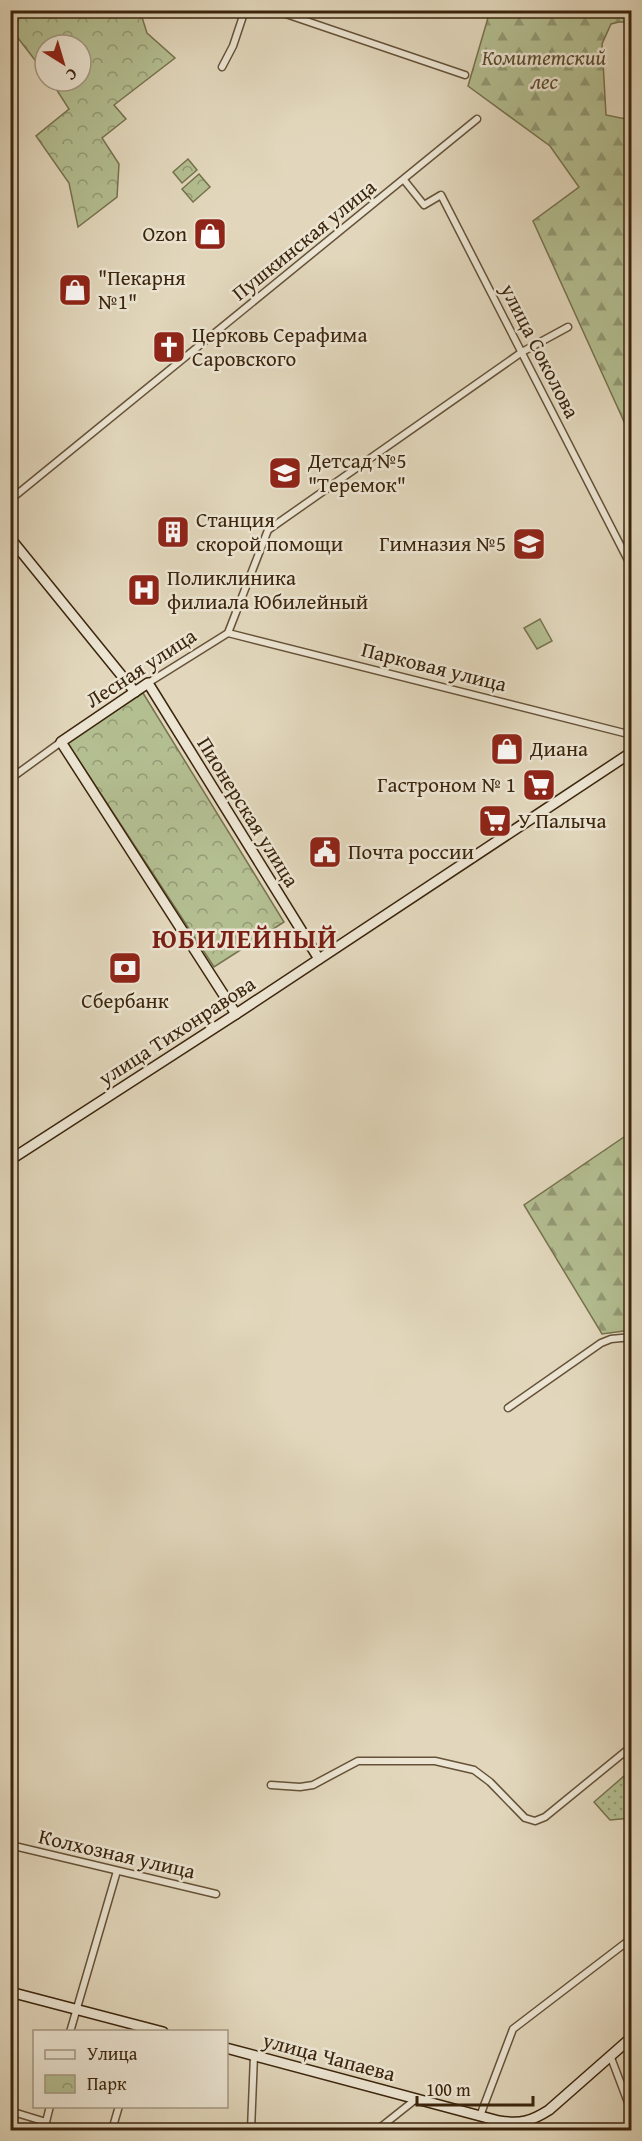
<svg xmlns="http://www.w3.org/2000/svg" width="642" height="2141" font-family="'Gentium Book Plus',serif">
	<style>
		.grass { fill: url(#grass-dots); stroke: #77724e; stroke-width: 1.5 }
		.forest { fill: url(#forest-firs); stroke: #77724e; stroke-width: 1.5 }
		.park { fill: url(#park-crowns); stroke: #77724e; stroke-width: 1.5 }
		.pitch { fill: #b3be91; stroke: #77724e; stroke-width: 1.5 }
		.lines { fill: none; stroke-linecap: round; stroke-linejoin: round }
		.street-casing { stroke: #655238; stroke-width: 9 }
		.secondary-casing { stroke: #3b250c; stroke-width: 12 }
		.street { stroke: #ece5d3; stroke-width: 6 }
		.secondary { stroke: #ece5d3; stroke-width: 9 }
		.labels { text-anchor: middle; stroke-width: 5; stroke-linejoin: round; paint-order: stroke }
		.park-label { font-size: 21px; font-style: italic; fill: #594b2d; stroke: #ece5d3 }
		.poi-label { font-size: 21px; fill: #3b250c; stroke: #ece5d3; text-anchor: start }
		.street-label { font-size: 21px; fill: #3b250c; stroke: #ece5d3 }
		.district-label { font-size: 27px; font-weight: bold; letter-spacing: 1.5px; fill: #7a1f14; stroke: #ece5d3 }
	</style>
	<defs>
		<pattern id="grass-dots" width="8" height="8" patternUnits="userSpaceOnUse" patternTransform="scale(1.5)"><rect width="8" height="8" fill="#b3be91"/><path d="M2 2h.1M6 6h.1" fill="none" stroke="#939a75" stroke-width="1.8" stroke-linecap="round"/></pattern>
		<pattern id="forest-firs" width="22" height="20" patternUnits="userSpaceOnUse" patternTransform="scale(1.5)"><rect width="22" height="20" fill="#b3be91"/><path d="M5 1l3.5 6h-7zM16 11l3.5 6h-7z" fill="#939a75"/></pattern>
		<pattern id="park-crowns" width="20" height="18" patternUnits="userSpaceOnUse" patternTransform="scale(1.5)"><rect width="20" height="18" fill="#b3be91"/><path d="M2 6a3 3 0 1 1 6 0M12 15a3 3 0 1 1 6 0" fill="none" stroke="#939a75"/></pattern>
	</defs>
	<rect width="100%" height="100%" fill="#e2d7bc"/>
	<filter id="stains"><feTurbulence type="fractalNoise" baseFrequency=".00333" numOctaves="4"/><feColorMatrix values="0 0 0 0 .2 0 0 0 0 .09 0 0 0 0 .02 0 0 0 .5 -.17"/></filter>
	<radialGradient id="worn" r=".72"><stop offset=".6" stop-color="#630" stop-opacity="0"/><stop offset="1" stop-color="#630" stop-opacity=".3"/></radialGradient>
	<!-- grass -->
	<polygon class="grass" points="631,1770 631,1818 610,1820 594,1802"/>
	<!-- forest -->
	<g class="forest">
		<polygon points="490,11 631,11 631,22 619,22 611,24 602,44 606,115 631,120 631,437 533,221 579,187 550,146 468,86"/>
		<polygon points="624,1137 632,1139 631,1330 602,1334 524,1205"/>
	</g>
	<!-- park -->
	<g class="park">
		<polygon points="10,11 140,11 147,33 175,58 114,105 126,119 102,138 119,164 117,197 78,227 69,183 36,136 69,109 51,81 81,81 81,45 45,45 45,73 11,29"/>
		<polygon points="188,159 197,170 182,183 173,172"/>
		<polygon points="199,174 210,187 193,202 182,189"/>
		<polygon points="143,693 284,922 214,967 67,742"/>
	</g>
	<!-- pitch -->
	<polygon class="pitch" points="540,619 552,641 537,649 524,628"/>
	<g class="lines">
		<defs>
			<g id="street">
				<polyline points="274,10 465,75"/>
				<polyline points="222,67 233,46 245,10"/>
				<polyline points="404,180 424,205 441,195 632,568"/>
				<polyline points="10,500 477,119"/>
				<polyline points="228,633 632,735"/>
				<polyline points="148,683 228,633 268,530 522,352 568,327"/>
				<polyline points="10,779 61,742"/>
				<polyline points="508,1408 601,1343 611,1339 632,1337"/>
				<polyline points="271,1785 300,1787 313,1785 358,1761 435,1761 474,1770 490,1782 525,1818 535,1821 545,1817 632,1746"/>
				<polyline points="10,1845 216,1894"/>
				<polyline points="70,2032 117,1871"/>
				<polyline points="610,2055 632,2113"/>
				<polyline points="10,2111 46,2122"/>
				<polyline points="480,2116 513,2029 632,1938"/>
				<polyline points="44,2130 50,2106"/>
				<polyline points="112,2130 119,2106"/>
				<polyline points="251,2130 254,2055"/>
				<polyline points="377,2130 416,2099"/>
			</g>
			<g id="secondary">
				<polyline points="10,538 135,692"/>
				<polyline points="236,1014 61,742 148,683 319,959"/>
				<polyline points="10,1160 236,1014 632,752"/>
				<polyline points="10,1992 163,2032"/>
				<path d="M226 2048 499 2121C521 2124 530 2122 549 2110L632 2037"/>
			</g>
		</defs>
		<!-- street casing -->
		<use href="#street" class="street-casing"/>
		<!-- secondary casing -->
		<use href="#secondary" class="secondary-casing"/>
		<!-- street -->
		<use href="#street" class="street"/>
		<!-- secondary -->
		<use href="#secondary" class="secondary"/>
	</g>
	<!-- icons -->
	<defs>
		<symbol id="shop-square" viewBox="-11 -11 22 22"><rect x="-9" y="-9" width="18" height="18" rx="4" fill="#8f2418" stroke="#ece5d3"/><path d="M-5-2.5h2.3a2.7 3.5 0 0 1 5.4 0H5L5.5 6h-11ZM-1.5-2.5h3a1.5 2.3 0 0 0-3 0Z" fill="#fff"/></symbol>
		<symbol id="church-square" viewBox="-11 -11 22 22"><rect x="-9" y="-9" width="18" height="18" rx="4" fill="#8f2418" stroke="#ece5d3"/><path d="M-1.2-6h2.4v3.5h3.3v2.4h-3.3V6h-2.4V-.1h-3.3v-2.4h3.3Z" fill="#fff"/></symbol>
		<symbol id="school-square" viewBox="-11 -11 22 22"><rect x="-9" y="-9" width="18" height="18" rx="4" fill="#8f2418" stroke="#ece5d3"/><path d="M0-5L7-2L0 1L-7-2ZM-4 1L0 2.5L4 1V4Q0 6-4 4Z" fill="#fff"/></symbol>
		<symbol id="building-square" viewBox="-11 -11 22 22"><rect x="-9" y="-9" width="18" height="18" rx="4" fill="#8f2418" stroke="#ece5d3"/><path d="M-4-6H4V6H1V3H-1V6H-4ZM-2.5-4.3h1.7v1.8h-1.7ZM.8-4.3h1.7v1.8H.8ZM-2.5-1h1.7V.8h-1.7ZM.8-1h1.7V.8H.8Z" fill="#fff"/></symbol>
		<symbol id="hospital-square" viewBox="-11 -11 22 22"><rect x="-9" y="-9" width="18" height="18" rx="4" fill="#8f2418" stroke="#ece5d3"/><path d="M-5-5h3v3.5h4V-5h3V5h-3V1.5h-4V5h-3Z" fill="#fff"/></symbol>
		<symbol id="supermarket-square" viewBox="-11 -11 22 22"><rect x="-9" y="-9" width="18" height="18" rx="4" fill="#8f2418" stroke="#ece5d3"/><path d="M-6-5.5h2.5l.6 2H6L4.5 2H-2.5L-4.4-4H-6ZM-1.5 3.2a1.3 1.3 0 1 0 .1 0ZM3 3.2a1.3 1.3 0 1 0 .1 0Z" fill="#fff"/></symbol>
		<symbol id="civic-square" viewBox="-11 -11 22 22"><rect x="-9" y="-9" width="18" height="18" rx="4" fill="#8f2418" stroke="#ece5d3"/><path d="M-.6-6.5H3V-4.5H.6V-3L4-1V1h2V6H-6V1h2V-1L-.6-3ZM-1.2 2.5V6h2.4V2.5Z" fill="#fff"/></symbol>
		<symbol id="bank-square" viewBox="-11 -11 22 22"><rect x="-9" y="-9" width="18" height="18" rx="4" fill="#8f2418" stroke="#ece5d3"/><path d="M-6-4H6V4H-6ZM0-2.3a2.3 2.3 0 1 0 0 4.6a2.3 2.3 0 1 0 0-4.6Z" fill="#fff"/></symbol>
	</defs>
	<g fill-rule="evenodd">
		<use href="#shop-square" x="191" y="215" width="38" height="38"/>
		<use href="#shop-square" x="56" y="271" width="38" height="38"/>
		<use href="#church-square" x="150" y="328" width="38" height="38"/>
		<use href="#school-square" x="266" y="454" width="38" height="38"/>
		<use href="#building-square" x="154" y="513" width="38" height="38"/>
		<use href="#school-square" x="510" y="525" width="38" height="38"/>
		<use href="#hospital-square" x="125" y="571" width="38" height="38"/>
		<use href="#shop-square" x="488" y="730" width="38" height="38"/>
		<use href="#supermarket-square" x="520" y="766" width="38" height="38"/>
		<use href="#supermarket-square" x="476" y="802" width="38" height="38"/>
		<use href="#civic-square" x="306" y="833" width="38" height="38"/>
		<use href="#bank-square" x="106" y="949" width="38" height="38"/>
	</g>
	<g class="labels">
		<!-- park labels -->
		<g class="park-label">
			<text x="544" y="65">Комитетский<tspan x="544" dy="24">лес</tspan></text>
		</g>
		<!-- poi labels -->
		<g class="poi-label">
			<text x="187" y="241" text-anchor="end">Ozon</text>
			<text x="98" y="285">"Пекарня<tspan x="98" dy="24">№1"</tspan></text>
			<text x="192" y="342">Церковь Серафима<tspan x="192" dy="24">Саровского</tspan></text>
			<text x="308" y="468">Детсад №5<tspan x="308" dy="24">"Теремок"</tspan></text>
			<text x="196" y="527">Станция<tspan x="196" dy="24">скорой помощи</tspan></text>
			<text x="506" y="551" text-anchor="end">Гимназия №5</text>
			<text x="167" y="585">Поликлиника<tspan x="167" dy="24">филиала Юбилейный</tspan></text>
			<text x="530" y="756">Диана</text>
			<text x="516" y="792" text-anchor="end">Гастроном № 1</text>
			<text x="518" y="828">У Палыча</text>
			<text x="348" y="859">Почта россии</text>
			<text x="125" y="1008" text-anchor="middle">Сбербанк</text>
		</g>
		<!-- street labels -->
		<g class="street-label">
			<text transform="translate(304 240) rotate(-39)" y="7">Пушкинская улица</text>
			<text transform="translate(540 351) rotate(63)" y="7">улица Соколова</text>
			<text transform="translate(434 667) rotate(14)" y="7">Парковая улица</text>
			<text transform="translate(141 668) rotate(-33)" y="7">Лесная улица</text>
			<text transform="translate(248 812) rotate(58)" y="7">Пионерская улица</text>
			<text transform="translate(177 1031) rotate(-33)" y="7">улица Тихонравова</text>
			<text transform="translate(117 1854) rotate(13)" y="7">Колхозная улица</text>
			<text transform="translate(329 2057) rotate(15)" y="7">улица Чапаева</text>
		</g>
		<!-- district labels -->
		<g class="district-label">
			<text x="245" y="948">ЮБИЛЕЙНЫЙ</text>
		</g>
	</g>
	<!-- margin -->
	<rect width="642" height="2141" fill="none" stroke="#e2d7bc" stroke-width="36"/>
	<rect x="12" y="12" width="618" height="2117" fill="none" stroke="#3b250c" stroke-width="3"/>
	<rect x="18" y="18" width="606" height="2105" fill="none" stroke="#3b250c" stroke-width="1.5"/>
	<!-- legend -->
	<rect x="33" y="2030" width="195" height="78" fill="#ece5d3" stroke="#a59883" stroke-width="1.5"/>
	<rect x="45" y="2050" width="30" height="9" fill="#ece5d3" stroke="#a59883" stroke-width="1.5"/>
	<text x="87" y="2060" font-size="18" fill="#3b250c">Улица</text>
	<rect x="45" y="2075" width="30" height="18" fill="url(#park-crowns)" stroke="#a59883" stroke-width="1.5"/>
	<text x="87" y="2090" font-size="18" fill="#3b250c">Парк</text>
	<!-- north arrow -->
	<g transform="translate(63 63) rotate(143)"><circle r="28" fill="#ece5d3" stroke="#a59883" stroke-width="1.5"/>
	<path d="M0-4.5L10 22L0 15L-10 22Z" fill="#8f2418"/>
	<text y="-9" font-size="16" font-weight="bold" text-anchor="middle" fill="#3b250c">С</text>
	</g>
	<!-- scale -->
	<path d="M417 2096v9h116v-9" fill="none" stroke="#3b250c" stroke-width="3"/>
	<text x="426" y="2096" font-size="18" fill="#3b250c" stroke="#ece5d3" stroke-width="4.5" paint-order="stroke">100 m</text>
	<rect width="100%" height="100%" filter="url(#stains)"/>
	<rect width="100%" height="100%" fill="url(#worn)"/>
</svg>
